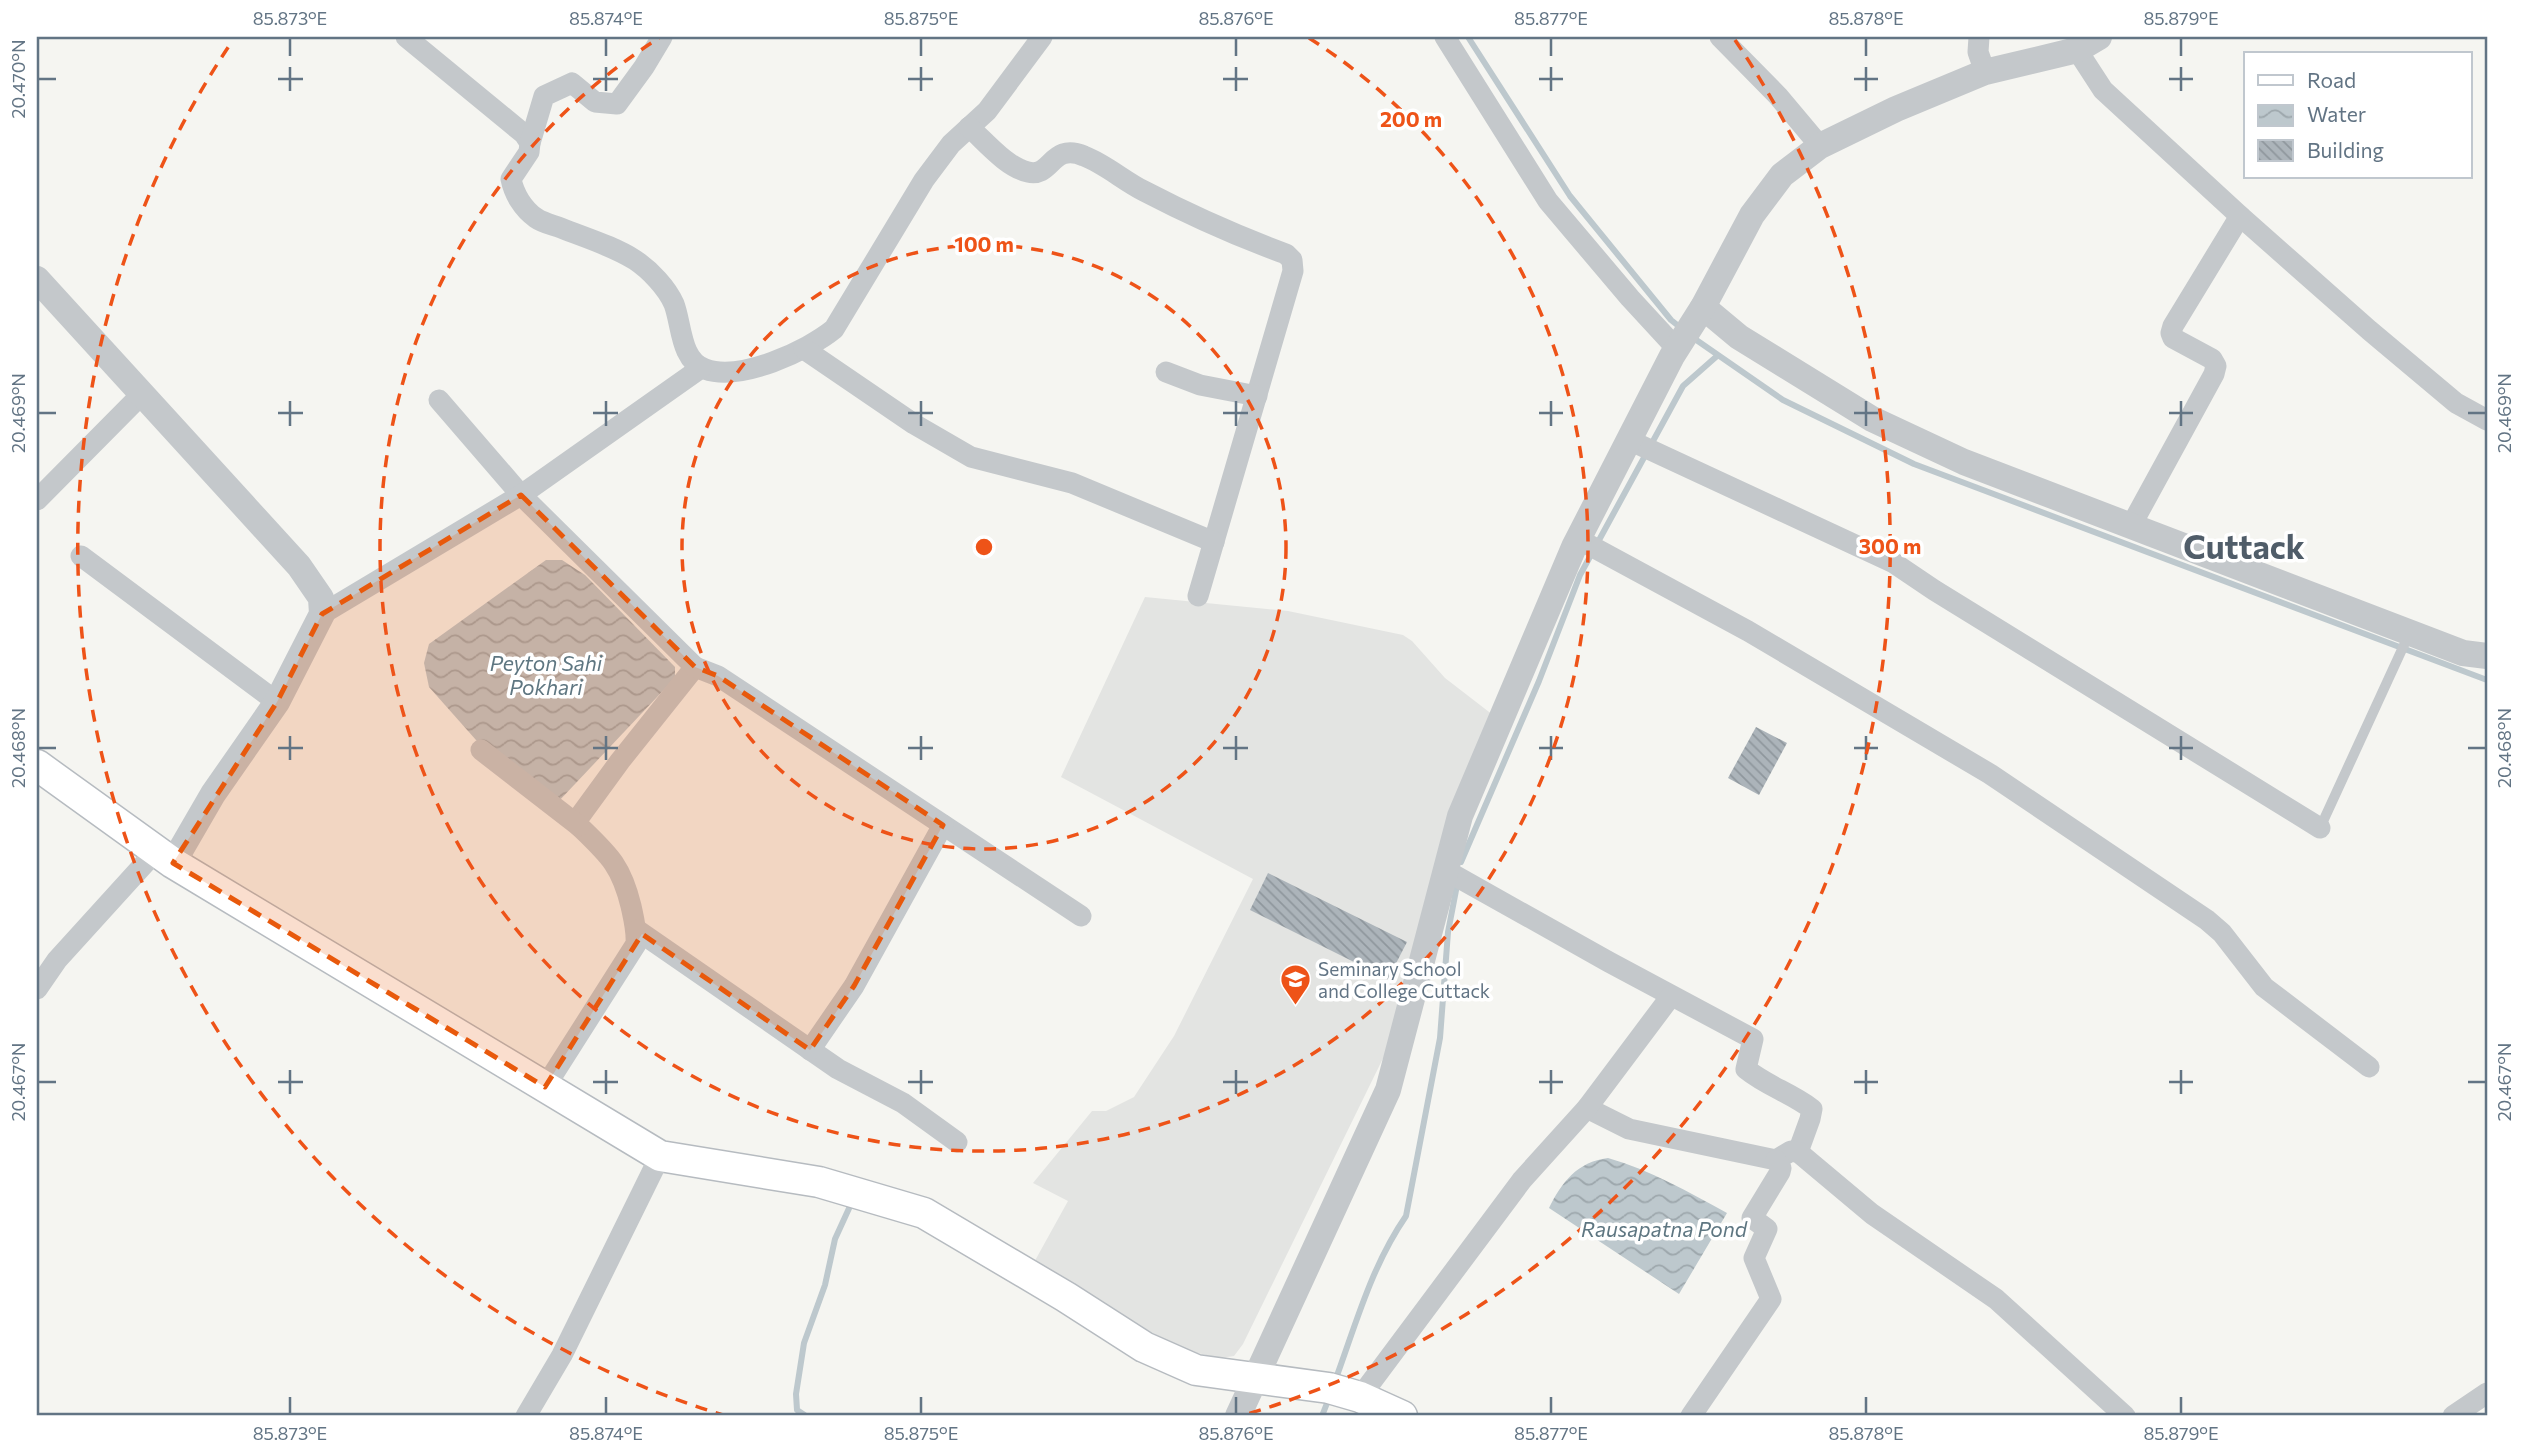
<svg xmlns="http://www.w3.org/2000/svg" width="2524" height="1453" font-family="Commissioner,sans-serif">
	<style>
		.built { fill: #e3e4e2 }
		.water { fill: url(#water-waves) }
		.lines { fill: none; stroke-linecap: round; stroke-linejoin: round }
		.stream { stroke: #bdc8cd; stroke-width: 6 }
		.building { fill: url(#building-back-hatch) }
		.secondary-casing { stroke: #b6bbc0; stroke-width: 33 }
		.service { stroke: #c4c8cb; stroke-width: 10 }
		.minor { stroke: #c4c8cb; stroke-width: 21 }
		.tertiary { stroke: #c4c8cb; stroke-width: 26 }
		.secondary { stroke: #fff; stroke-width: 30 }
		.marked { fill: #e8590c; fill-opacity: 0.2; stroke: #e8590c; stroke-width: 5; stroke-dasharray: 14 9; stroke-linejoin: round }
		.ticks { fill: none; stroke: #627484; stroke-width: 2.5 }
		.ring { fill: none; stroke: #ee5318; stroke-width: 3.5; stroke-dasharray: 12 9 }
		.labels { text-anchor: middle; stroke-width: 7; stroke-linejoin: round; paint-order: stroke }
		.poi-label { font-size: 19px; fill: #627484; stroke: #fff; text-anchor: start }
		.water-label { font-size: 21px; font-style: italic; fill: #5e7681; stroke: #fff }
		.town-label { font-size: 33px; font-weight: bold; fill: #505d69; stroke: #fff }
		.centre { fill: #ee5318; stroke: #fff; stroke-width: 3.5 }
		.ring-label { font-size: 21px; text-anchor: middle; font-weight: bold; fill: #ee5318; stroke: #fff; stroke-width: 7; stroke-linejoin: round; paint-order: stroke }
		.neatline { fill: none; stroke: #627484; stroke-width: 2.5 }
		.ticks-label { font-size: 18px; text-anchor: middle; fill: #627484 }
	</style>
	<defs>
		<pattern id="water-waves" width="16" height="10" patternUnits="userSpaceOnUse" patternTransform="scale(1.75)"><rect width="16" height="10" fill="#bdc8cd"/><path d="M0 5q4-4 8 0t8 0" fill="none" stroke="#9da7ac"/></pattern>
		<pattern id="building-back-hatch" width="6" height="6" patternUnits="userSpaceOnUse" patternTransform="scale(1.75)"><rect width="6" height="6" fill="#acb4ba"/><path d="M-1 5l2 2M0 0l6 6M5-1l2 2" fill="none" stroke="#8f979d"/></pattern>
	</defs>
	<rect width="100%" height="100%" fill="#f5f5f1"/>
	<!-- built -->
	<polygon class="built" points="1145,597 1288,611 1403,635 1412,641 1445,678 1493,715 1391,1042 1243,1344 1234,1356 1220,1358 1184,1350 1032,1266 1068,1201 1033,1183 1092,1111 1106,1111 1134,1097 1174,1036 1253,879 1061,777"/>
	<!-- water -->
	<g class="water">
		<polygon points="546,560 562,560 585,575 675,667 675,678 558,802 484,749 429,687 424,663 429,644"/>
		<path d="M1608 1158C1651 1170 1688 1192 1727 1213L1679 1294 1549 1208C1562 1182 1577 1162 1608 1158Z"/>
	</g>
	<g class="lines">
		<!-- stream -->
		<g class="stream">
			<polyline points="1468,37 1570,196 1671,320 1681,328"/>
			<polyline points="1692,337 1783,400 1914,464 2487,680"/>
			<polyline points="1461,862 1539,681 1580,575 1683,386 1717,356"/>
			<path d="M1335 1381C1356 1324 1371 1267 1406 1216L1440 1038 1448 932 1458 880"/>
			<polyline points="806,1416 797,1410 796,1394 804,1343 825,1285 835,1239 851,1204"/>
			<polyline points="1322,1416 1329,1398"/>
		</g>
	</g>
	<!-- building -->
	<g class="building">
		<polygon points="1756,727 1787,743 1759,795 1728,778"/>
		<polygon points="1268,873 1407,942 1388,979 1250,910"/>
	</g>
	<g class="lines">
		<defs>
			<polyline id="secondary" points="37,765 173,863 660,1156 819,1182 924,1213 1066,1297 1144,1347 1196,1370 1329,1388 1360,1397 1402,1416"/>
		</defs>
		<!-- secondary casing -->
		<use href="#secondary" class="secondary-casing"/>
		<!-- service -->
		<polyline class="service" points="2320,828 2410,632"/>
		<!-- minor -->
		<g class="minor">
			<path d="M406 37 524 134 530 143 529 152 511 179C514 194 523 209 536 218 543 223 553 225 561 228 586 238 613 246 635 260 650 270 667 288 674 304 682 325 680 360 705 369 740 382 807 351 834 329L924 180 951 144 987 111 1042 37"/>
			<polyline points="1445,37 1548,201 1630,298 1677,349"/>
			<polyline points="1720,37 1778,96 1820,146"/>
			<polyline points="1979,37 1978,52 1985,72"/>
			<polyline points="2077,50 2103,90 2240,216 2369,330 2456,403 2487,420"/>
			<path d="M969 127C986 142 1006 167 1028 172 1052 178 1051 142 1084 156 1105 164 1124 181 1144 191 1190 215 1237 236 1286 254L1292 260 1293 271 1198 596"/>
			<polyline points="530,143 544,96 572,83 595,102 617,104 644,67 662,37"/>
			<polyline points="804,349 914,424 971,457 1072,483 1214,542"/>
			<polyline points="1166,372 1200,385 1257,396"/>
			<path d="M439 400 521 495 695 667 620 761 577 820 579 826C609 855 621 865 631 906 634 920 637 931 636 944L545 1087"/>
			<polyline points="1629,440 1894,563 1934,590 2320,828"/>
			<polyline points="37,500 142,394"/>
			<polyline points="2132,524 2214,374 2216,366 2212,359 2173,338 2171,333 2173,326 2240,216"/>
			<polyline points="1578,539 1748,631 1990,774 2207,920 2222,933 2264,987 2369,1067"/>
			<polyline points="81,556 277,702"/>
			<polyline points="322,614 521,495 701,368"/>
			<polyline points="695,667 718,676 1081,916"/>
			<polyline points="481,750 579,826"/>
			<path d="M1445 870 1609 962 1753 1039 1746 1069C1767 1086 1791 1093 1812 1109L1810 1119 1798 1152"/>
			<polyline points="637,930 838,1069 903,1103 957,1142"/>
			<polyline points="37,989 57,960 156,851"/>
			<polyline points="810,1050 854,986 943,825"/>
			<polyline points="1587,1108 1629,1129 1776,1160 1791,1151 1798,1152 1872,1214 1996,1299 2125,1416"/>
			<polyline points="1360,1397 1522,1180 1587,1108 1671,996"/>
			<polyline points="526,1416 562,1355 660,1156"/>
			<polyline points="1691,1416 1771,1299 1754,1258 1767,1229 1752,1218 1780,1172 1781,1168 1776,1160"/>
			<polyline points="2453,1416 2487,1393"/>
		</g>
		<!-- tertiary -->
		<g class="tertiary">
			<polyline points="37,279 299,566 321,598 322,614 277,702 213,794 173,863"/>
			<polyline points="1703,307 1739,337 1872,419 1964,462 2463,653 2487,656"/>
			<polyline points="1238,1416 1388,1090 1460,816 1574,547 1672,356 1703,307 1752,215 1782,175 1820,146 1896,109 1985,72 2077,50 2099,37"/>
		</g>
		<!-- secondary -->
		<use href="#secondary" class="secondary"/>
	</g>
	<!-- marked area -->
	<path class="marked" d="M521 495 695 667 718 676 943 825 854 986 810 1050 642 934 545 1087 173 863 277 702 322 614Z"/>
	<!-- ticks -->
	<path class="ticks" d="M290 38V56M606 38V56M921 38V56M1236 38V56M1551 38V56M1866 38V56M2181 38V56M290 67V91M606 67V91M921 67V91M1236 67V91M1551 67V91M1866 67V91M2181 67V91M38 79H56M278 79H303M593 79H618M908 79H933M1223 79H1248M1539 79H1563M1854 79H1878M2169 79H2193M290 401V426M606 401V426M921 401V426M1236 401V426M1551 401V426M1866 401V426M2181 401V426M38 413H56M278 413H303M593 413H618M908 413H933M1223 413H1248M1539 413H1563M1854 413H1878M2169 413H2193M2468 413H2486M290 736V760M606 736V760M921 736V760M1236 736V760M1551 736V760M1866 736V760M2181 736V760M38 748H56M278 748H303M593 748H618M908 748H933M1223 748H1248M1539 748H1563M1854 748H1878M2169 748H2193M2468 748H2486M290 1070V1094M606 1070V1094M921 1070V1094M1236 1070V1094M1551 1070V1094M1866 1070V1094M2181 1070V1094M38 1082H56M278 1082H303M593 1082H618M908 1082H933M1223 1082H1248M1539 1082H1563M1854 1082H1878M2169 1082H2193M2468 1082H2486M290 1397V1414M606 1397V1414M921 1397V1414M1236 1397V1414M1551 1397V1414M1866 1397V1414M2181 1397V1414"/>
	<!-- distance rings -->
	<g class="ring">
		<circle cx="984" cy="547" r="302"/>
		<path d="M1309 38A604 604 0 1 1 659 38"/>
		<path d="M727 1416A906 906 0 0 1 233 40M1735 40A906 906 0 0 1 1241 1416"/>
	</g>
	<!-- icons -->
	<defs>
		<symbol id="university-pin" viewBox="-11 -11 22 30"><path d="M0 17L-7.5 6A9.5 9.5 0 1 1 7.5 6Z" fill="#ee5318" stroke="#fff"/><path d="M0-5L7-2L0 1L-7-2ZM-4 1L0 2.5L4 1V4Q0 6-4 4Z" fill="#fff"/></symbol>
	</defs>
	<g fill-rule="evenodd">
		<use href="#university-pin" x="1278" y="962" width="35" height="47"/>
	</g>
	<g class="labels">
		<!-- poi labels -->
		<g class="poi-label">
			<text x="1318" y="976">Seminary School<tspan x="1318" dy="22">and College Cuttack</tspan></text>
		</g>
		<!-- water labels -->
		<g class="water-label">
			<text x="546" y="671">Peyton Sahi<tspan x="546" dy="24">Pokhari</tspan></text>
			<text x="1664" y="1237">Rausapatna Pond</text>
		</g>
		<!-- town labels -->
		<g class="town-label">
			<text x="2244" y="559">Cuttack</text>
		</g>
	</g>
	<circle cx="984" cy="547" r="10" class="centre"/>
	<g class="ring-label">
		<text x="1411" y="127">200 m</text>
		<text x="984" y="252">100 m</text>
		<text x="1890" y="554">300 m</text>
	</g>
	<!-- border -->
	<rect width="2524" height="1453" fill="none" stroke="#ffffff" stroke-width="77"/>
	<!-- legend -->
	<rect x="2244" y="52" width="228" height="126" fill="#ffffff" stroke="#c0c7ce" stroke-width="2"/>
	<rect x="2258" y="75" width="35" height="10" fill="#ffffff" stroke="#c0c7ce" stroke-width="2"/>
	<text x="2307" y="88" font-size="21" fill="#627484">Road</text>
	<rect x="2258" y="105" width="35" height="21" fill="url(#water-waves)" stroke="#c0c7ce" stroke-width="2"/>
	<text x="2307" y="122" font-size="21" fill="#627484">Water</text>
	<rect x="2258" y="140" width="35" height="21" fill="url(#building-back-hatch)" stroke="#c0c7ce" stroke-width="2"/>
	<text x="2307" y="158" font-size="21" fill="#627484">Building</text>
	<rect x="38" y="38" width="2448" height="1376" class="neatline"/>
	<g class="ticks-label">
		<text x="290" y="25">85.873°E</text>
		<text x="606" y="25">85.874°E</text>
		<text x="921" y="25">85.875°E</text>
		<text x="1236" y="25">85.876°E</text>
		<text x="1551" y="25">85.877°E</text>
		<text x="1866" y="25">85.878°E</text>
		<text x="2181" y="25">85.879°E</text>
		<text transform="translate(19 79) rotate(-90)" y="6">20.470°N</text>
		<text transform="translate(19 413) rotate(-90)" y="6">20.469°N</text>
		<text transform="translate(2505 413) rotate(-90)" y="6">20.469°N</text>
		<text transform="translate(19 748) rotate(-90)" y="6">20.468°N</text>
		<text transform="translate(2505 748) rotate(-90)" y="6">20.468°N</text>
		<text transform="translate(19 1082) rotate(-90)" y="6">20.467°N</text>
		<text transform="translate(2505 1082) rotate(-90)" y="6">20.467°N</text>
		<text x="290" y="1440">85.873°E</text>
		<text x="606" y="1440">85.874°E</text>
		<text x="921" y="1440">85.875°E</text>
		<text x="1236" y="1440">85.876°E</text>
		<text x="1551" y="1440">85.877°E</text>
		<text x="1866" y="1440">85.878°E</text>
		<text x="2181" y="1440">85.879°E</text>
	</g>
</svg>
